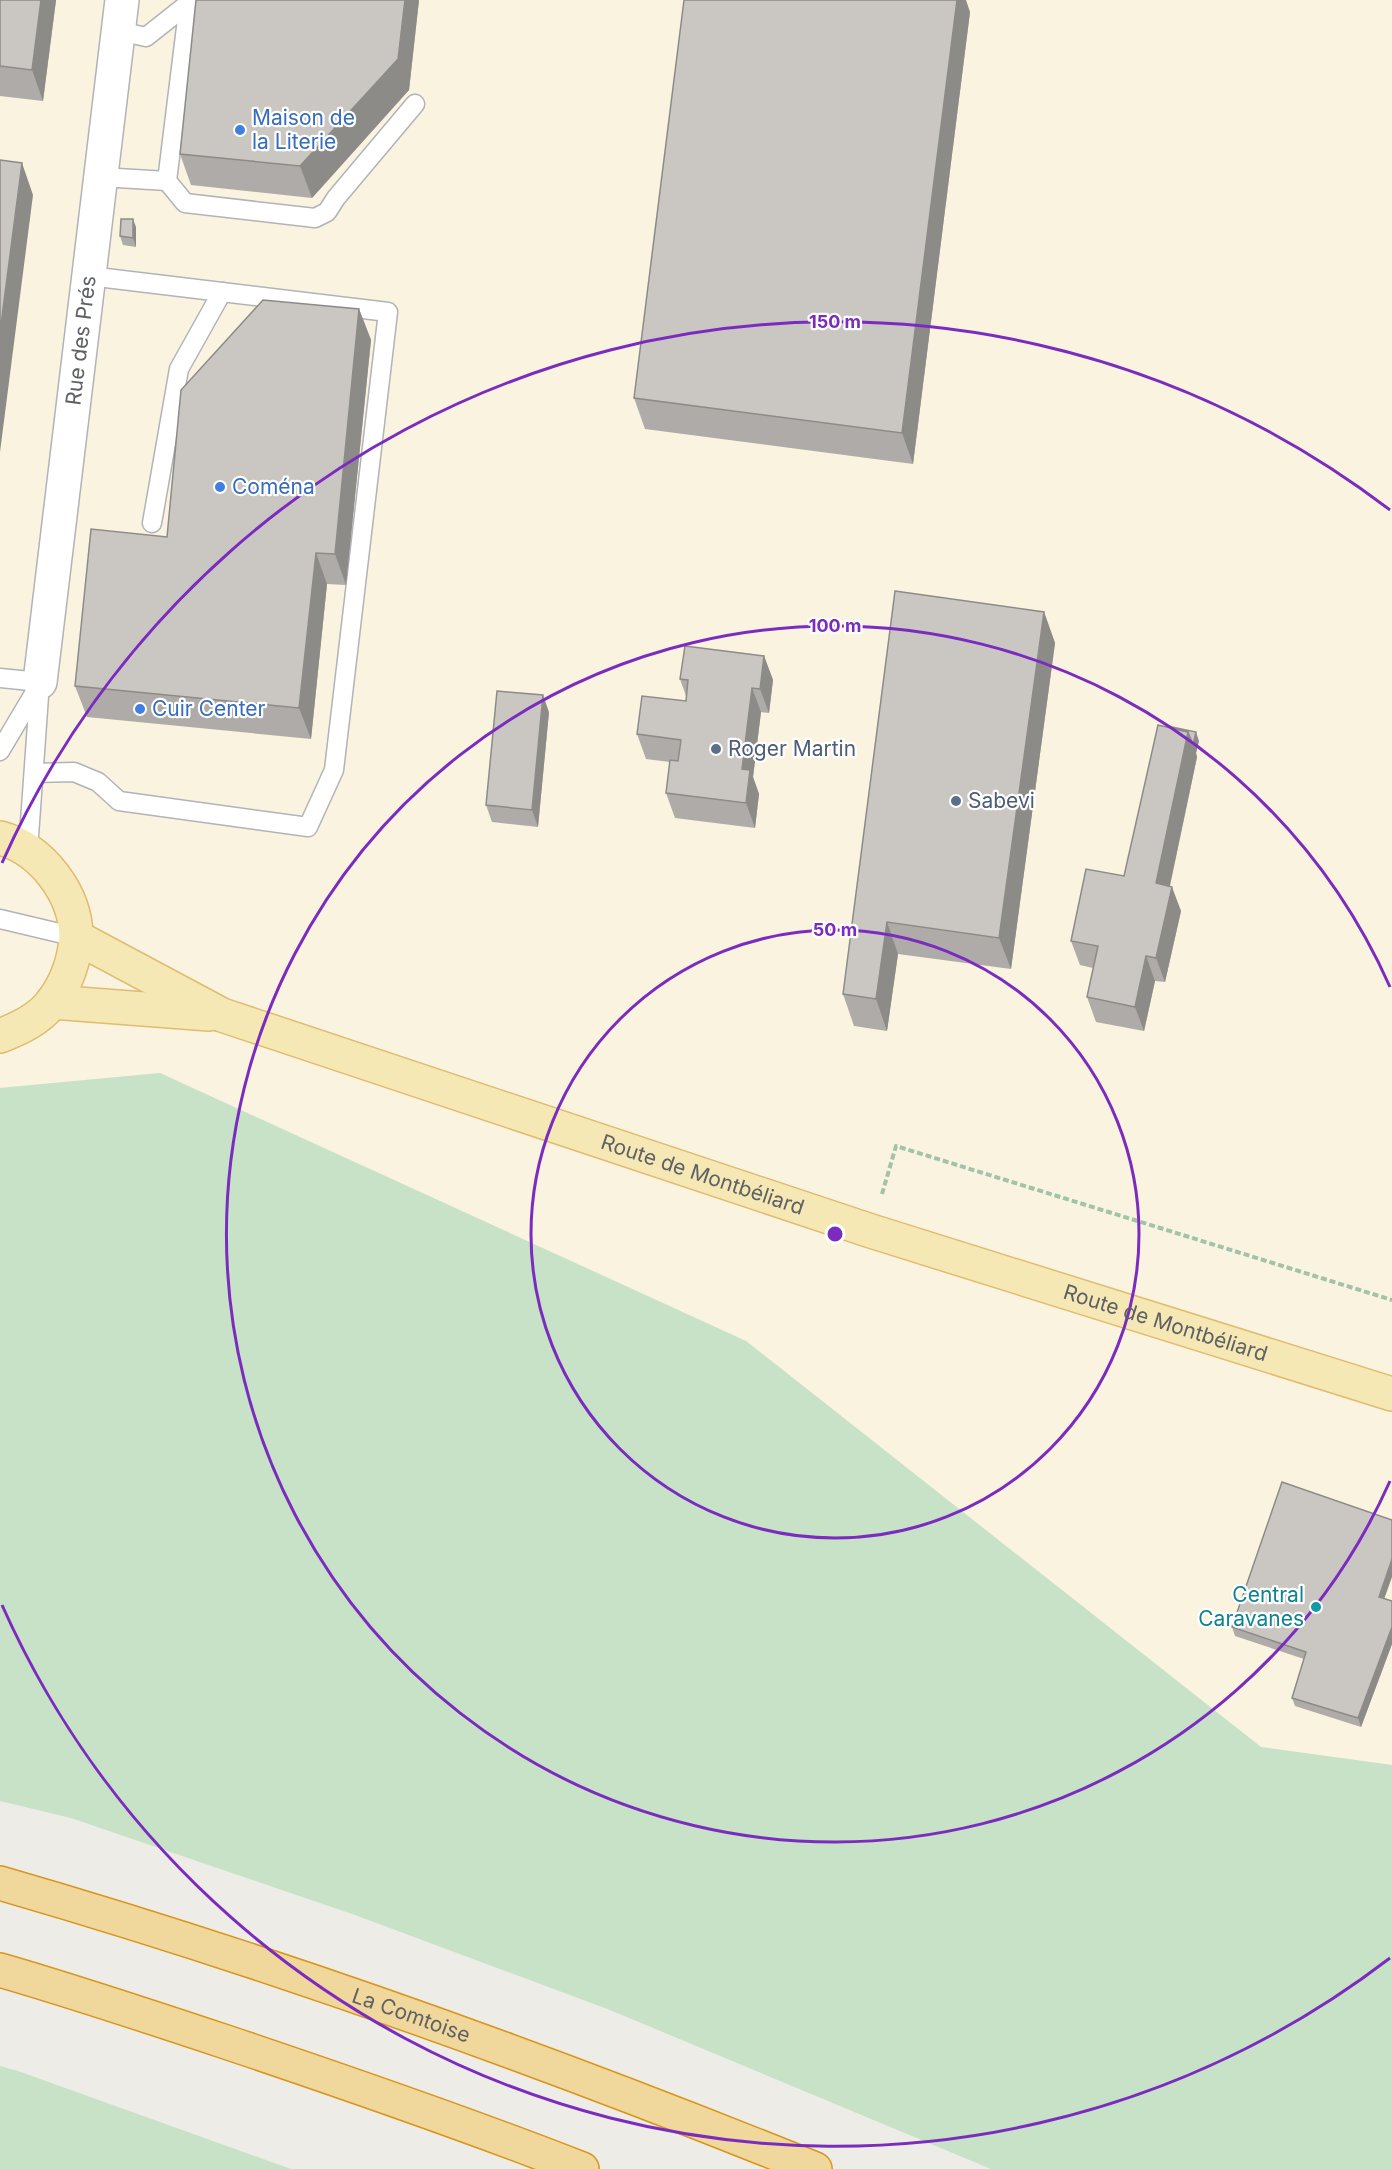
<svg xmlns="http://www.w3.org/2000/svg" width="1392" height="2169" font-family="Inter,sans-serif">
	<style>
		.commercial { fill: #faf3e0 }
		.green { fill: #c7e2c6 }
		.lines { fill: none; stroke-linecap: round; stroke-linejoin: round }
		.lane-casing { stroke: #b2b3b7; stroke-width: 21 }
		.street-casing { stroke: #b2b3b7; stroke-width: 36 }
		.primary-casing { stroke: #e0bc6e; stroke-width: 36 }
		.highway-casing { stroke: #d8961d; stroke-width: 36 }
		.path { stroke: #a0c3a9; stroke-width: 4; stroke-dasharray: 6 3; stroke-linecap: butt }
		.lane { stroke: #fff; stroke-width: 18 }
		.street { stroke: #fff; stroke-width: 33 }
		.primary { stroke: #f5e8b5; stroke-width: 33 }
		.highway { stroke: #f0d79c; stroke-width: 33 }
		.wall { fill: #aeaba8 }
		.shaded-wall { fill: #8d8b88 }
		.building { fill: #cac7c3; stroke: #8d8b88; stroke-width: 1.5 }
		.ring { fill: none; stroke: #7b2cbf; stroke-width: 3 }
		.shop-dot { fill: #3f7fe0; stroke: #fff; stroke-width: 2 }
		.service-dot { fill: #5c6f8a; stroke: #fff; stroke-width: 2 }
		.culture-dot { fill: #0f9aa8; stroke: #fff; stroke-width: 2 }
		.labels { text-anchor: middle; stroke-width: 4.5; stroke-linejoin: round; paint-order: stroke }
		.shop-label { font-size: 21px; fill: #366cbe; stroke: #fff; text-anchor: start }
		.street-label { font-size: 21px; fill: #5e6165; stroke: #fff }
		.service-label { font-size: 21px; fill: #4e5e75; stroke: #fff; text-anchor: start }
		.culture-label { font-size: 21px; fill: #0d838f; stroke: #fff; text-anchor: end }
		.centre { fill: #7b2cbf; stroke: #fff; stroke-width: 3 }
		.ring-label { font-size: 18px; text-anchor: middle; font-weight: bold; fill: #7b2cbf; stroke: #fff; stroke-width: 4.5; stroke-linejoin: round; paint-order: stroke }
	</style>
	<rect width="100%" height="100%" fill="#eeece7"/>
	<!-- commercial -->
	<polygon class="commercial" points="0,0 1392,0 1392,1765 1261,1747 746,1341 160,1073 0,1088"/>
	<!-- green -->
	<g class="green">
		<polygon points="160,1073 746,1341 1261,1747 1392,1765 1392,2169 991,2169 610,2010 355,1915 71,1818 0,1801 0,1088"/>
		<polygon points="0,2066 18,2071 291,2169 0,2169"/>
	</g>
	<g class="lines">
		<defs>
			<g id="lane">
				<polyline points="119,31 146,37 189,3 190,0"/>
				<polyline points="101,177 167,181 189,3"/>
				<polyline points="167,181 185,203 315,218 327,212 336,198 415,104"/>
				<polyline points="152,523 179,369 222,292"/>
				<polyline points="0,678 40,682"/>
				<polyline points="0,751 38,687"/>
				<polyline points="34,773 74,772 98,782 119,801 308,827 334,770 388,312 89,276"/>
				<polyline points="28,850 40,682"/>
				<polyline points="0,919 76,937"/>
			</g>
			<g id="street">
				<path id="s1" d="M40 682 122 0"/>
			</g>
			<g id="primary">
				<path d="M0 838C42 849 76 894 76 937 75 960 66 984 53 1001 40 1019 20 1028 0 1036"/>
				<path id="s2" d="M76 937 222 1015 871 1231 1392 1394"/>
				<polyline points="52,1002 209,1014"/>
			</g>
			<g id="highway">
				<path id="s3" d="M0 1883C277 1963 548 2061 815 2169"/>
				<path d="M0 1970C76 1992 151 2017 226 2042 345 2082 464 2123 582 2169"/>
			</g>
		</defs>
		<!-- lane casing -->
		<use href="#lane" class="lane-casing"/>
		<!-- street casing -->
		<use href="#street" class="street-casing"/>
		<!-- primary casing -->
		<use href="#primary" class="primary-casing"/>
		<!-- highway casing -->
		<use href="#highway" class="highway-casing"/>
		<!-- path -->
		<polyline class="path" points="882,1194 896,1146 1392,1300"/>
		<!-- lane -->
		<use href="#lane" class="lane"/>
		<!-- street -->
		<use href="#street" class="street"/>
		<!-- primary -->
		<use href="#primary" class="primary"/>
		<!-- highway -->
		<use href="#highway" class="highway"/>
	</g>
	<!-- wall -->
	<g class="wall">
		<polygon points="0,0 56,0 43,101 0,96"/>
		<polygon points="196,0 419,0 409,90 312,198 191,185 180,154"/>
		<polygon points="970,12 913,464 645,429 634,398"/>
		<polygon points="136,227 136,247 123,245 120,236"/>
		<polygon points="359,309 371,340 346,585 327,584 311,739 87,717 75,686 167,537"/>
		<polygon points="1044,612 1055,643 1011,969 898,954 887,1031 854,1026 843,994"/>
		<polygon points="764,656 773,680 769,713 761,712 753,777 759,794 755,828 675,818 666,793 670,762 646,759 637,734 686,701 686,696 680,679"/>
		<polygon points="549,712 538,827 492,822 486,805"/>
		<polygon points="1199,741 1196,753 1197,757 1170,886 1181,911 1165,982 1155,981 1144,1031 1096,1022 1087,997 1093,968 1080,965 1071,941 1124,876"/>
		<polygon points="1385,1599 1392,1601 1392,1644 1361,1727 1295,1706 1292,1698 1304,1659 1235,1636 1232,1627"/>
	</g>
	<!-- shaded-wall -->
	<g class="shaded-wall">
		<polygon points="41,0 56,0 43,101 32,70"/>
		<polygon points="405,0 419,0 409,90 312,198 300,166"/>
		<polygon points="957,0 966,0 970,12 913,464 902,433"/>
		<polygon points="22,163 33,195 0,452 0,332"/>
		<polygon points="133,219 136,227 136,247 133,238"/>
		<polygon points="359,309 371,340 346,585 335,554"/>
		<polygon points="316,553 327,584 311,739 299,708"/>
		<polygon points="1044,612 1055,643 1011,969 999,938"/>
		<polygon points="764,656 773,680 769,713 760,689"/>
		<polygon points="752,688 761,712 753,777 759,794 755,828 746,803 742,769"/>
		<polygon points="543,695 549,712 538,827 532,810"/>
		<polygon points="1188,732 1196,732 1199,741 1196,753 1197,757 1165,908 1156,883"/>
		<polygon points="1172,887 1181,911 1165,982 1156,958"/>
		<polygon points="887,922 898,954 887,1031 876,999"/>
		<polygon points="1146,956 1155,981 1144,1031 1135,1007"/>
		<polygon points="1392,1559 1392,1577 1382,1605 1379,1597"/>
		<polygon points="1392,1627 1392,1644 1361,1727 1358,1718"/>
	</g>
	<!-- building -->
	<g class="building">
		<polygon points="0,0 41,0 32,70 0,66"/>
		<polygon points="196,0 405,0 398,59 300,166 180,154"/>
		<polygon points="684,0 957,0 902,433 634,398"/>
		<polygon points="0,160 22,163 0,332"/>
		<polygon points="121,219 133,219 133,238 120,236"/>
		<polygon points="263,300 359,309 335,554 316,553 299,708 75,686 91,529 167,537 181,390"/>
		<polygon points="895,591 1044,612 999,938 887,922 876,999 843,994"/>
		<polygon points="685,646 764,656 760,689 752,688 742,769 750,770 746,803 666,793 670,760 678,761 681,740 637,734 642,696 686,701 688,680 680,679"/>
		<polygon points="497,691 543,695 532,810 486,805"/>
		<polygon points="1158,725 1188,732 1156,883 1172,887 1156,958 1146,956 1135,1007 1087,997 1098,946 1071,941 1086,869 1124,876"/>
		<polygon points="1167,726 1196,732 1193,745 1188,732 1167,727"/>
		<polygon points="1282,1482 1392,1520 1392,1559 1379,1597 1392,1601 1392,1627 1358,1718 1292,1698 1306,1652 1232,1627"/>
	</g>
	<!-- distance rings -->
	<g class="ring">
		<circle cx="835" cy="1234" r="304"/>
		<path d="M1390 1481A608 608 0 1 1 1390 987"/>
		<path d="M1390 1958A912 912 0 0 1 2 1605M2 863A912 912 0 0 1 1390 510"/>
	</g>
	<!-- markers -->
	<g class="shop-dot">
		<circle cx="240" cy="130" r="6"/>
		<circle cx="220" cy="487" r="6"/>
		<circle cx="140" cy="709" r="6"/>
	</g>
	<g class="service-dot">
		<circle cx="716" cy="749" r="6"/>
		<circle cx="956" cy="801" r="6"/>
	</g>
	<circle class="culture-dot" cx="1316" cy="1607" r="6"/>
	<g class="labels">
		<!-- shop labels -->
		<g class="shop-label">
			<text x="252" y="125">Maison de<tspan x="252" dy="24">la Literie</tspan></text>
			<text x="232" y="494">Coména</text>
			<text x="152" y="716">Cuir Center</text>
		</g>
		<!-- street labels -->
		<g class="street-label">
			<text dy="7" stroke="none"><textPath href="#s1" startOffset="344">Rue des Prés</textPath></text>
			<text dy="7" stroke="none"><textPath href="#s2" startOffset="672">Route de Montbéliard</textPath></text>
			<text dy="7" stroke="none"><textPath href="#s2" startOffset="1158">Route de Montbéliard</textPath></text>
			<text dy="7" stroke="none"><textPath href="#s3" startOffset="432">La Comtoise</textPath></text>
		</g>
		<!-- service labels -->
		<g class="service-label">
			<text x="728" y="756">Roger Martin</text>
			<text x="968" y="808">Sabevi</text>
		</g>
		<!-- culture labels -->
		<g class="culture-label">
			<text x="1304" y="1602">Central<tspan x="1304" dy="24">Caravanes</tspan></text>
		</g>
	</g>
	<circle cx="835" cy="1234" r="9" class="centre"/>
	<g class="ring-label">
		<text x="835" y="328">150 m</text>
		<text x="835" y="632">100 m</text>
		<text x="835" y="936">50 m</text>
	</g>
</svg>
